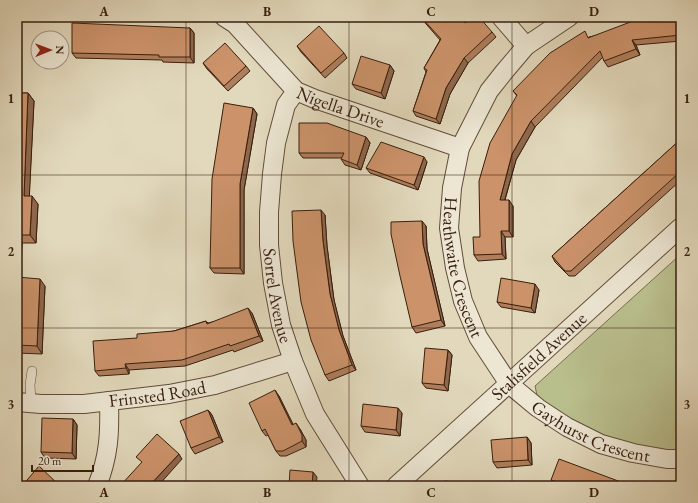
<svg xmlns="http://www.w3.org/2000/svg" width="698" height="503" font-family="'EB Garamond',serif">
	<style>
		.green { fill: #b9be8d; stroke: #786e4e }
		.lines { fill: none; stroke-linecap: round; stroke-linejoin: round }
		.service-casing { stroke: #624d3a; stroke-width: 10 }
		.minor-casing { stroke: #624d3a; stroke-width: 20 }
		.service { stroke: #ece6d3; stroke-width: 9 }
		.minor { stroke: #ece6d3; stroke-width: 18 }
		.wall { fill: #af7e5c; stroke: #371e0f }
		.shaded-wall { fill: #8f674b; stroke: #371e0f }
		.building { fill: #cc936b; stroke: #371e0f }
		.grid { fill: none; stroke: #371e0f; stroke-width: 1; stroke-opacity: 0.55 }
		.labels { text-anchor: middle; stroke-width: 3; stroke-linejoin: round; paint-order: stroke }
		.street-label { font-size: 18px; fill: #371e0f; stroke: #ece6d3 }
		.neatline { fill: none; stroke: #371e0f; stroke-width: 1.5 }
		.grid-label { font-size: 13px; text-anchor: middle; font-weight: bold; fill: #371e0f }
	</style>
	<rect width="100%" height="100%" fill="#e2d9bc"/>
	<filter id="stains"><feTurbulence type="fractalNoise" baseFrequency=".005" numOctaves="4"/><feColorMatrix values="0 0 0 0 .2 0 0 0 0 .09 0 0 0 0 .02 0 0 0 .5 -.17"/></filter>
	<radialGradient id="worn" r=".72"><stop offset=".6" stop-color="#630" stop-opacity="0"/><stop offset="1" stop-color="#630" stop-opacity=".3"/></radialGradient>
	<!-- green -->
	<path class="green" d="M681 254V451C639 452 594 436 559 412 551 407 544 401 537 395L535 386Z"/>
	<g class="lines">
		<defs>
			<polyline id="service" points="31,403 30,385 32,371"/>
			<g id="minor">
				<path id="s1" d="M224 17 235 24 296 91 315 99 460 148"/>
				<polyline points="501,17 526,46"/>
				<path id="s2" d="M569 17 526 46 504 72 489 91 460 148 452 188 449 228 455 268 463 301 478 337 509 384 538 408 567 427 601 444 633 453 667 459H681"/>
				<path id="s3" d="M296 91 286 105 276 143 272 174 269 212V245L273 283 281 325 293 361 315 414 360 486"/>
				<path id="s4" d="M17 402 41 404H84L169 394 215 385 293 361"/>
				<path d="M97 486C109 456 110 433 109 401"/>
				<path id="s5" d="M396 486 681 227"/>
			</g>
		</defs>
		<!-- service casing -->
		<use href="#service" class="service-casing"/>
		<!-- minor casing -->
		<use href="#minor" class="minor-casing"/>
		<!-- service -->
		<use href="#service" class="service"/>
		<!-- minor -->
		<use href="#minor" class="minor"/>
	</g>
	<!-- wall -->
	<g class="wall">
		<polygon points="420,17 460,17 465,23 492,32 496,37 468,63 450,94 440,124 416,116 413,111 426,72 424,68 440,40"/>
		<polygon points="681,17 681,41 636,45 640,55 608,67 604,61 603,57 535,127 516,160 505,200 513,206 513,237 505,237 506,259 478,261 474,255 480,237 517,96 513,91 589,37"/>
		<polygon points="190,28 194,33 194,63 163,62 162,60 76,58 72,53"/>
		<polygon points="297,46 344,53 347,58 325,78 301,52"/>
		<polygon points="203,63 246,66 250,71 228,91 207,69"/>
		<polygon points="390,65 394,71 385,99 356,89 352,84"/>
		<polygon points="17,93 28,93 34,101 29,196 38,204 36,243 22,243 20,278 45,286 42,354 17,353"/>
		<polygon points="253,108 257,114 244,190 244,274 214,273 210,268"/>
		<polygon points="366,137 370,143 361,170 345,165 341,159 342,158 303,158 299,153"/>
		<polygon points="681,139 681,180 575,276 569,276 555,262 552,256"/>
		<polygon points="427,162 418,190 370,173 366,168"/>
		<polygon points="325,215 327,246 334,300 343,336 356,370 329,381 325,375"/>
		<polygon points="426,226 427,249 445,326 416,333 412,327"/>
		<polygon points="539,290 535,313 501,307 497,302"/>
		<polygon points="252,313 263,341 234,352 233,350 185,366 129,370 129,374 99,376 95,371 137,338 174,331 206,321 208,323"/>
		<polygon points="448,350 452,355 448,391 426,388 422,383"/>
		<polygon points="279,396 293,425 300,429 306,440 306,447 286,456 280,456 276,451 268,435 266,436 262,431"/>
		<polygon points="208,410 212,415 223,442 195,454 191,448"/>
		<polygon points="402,413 400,436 365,432 361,426"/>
		<polygon points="73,419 77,425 76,459 45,458 41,452"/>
		<polygon points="527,437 531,443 532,465 497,468 493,462"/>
		<polygon points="551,480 629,485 681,486 556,486"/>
	</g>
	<!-- shaded-wall -->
	<g class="shaded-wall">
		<polygon points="190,28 194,33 194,63 190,57"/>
		<polygon points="632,40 636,45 640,55 636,49"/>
		<polygon points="464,58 468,63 450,94 440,124 436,119 446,88"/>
		<polygon points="390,65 394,71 385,99 381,93"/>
		<polygon points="28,93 34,101 29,204 24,196"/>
		<polygon points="253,108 257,114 244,190 244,274 240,268 240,184"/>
		<polygon points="531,121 535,127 516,160 503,206 500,200 512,154"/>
		<polygon points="366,137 370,143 361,170 357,165"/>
		<polygon points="424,157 427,162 418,190 414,185"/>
		<polygon points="32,196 38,204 36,243 30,235"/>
		<polygon points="509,200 513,206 513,237 509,231"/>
		<polygon points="321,210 325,215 327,246 334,300 343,336 356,370 352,365 339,330 330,294 323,241"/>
		<polygon points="422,221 426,226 427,249 445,326 441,320 423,244"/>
		<polygon points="501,231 505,237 506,259 502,254"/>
		<polygon points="17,235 22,243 19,285 17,282"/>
		<polygon points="40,279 45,286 42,354 37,346"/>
		<polygon points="535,284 539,290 535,313 531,308"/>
		<polygon points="248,308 252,313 263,341 259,336"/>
		<polygon points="448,350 452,355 448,391 444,385"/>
		<polygon points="125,364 129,370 129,374 126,368"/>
		<polygon points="275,390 279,396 296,430 292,425"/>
		<polygon points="398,408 402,413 400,436 396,430"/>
		<polygon points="208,410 212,415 223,442 219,437"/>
		<polygon points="73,419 77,425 76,459 72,453"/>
		<polygon points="296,423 300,429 306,440 306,447 302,441"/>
		<polygon points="527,437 531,443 532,465 528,460"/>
		<polygon points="179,454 182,459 158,486 149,486"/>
		<polygon points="313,472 317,477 316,486 312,486"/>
	</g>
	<!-- building -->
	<g class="building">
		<polygon points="421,17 460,17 465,23 472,17 479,17 492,32 464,58 446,88 436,119 413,111 427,70 424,68 441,39"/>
		<polygon points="633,17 681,17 681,35 632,40 636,49 604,61 600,51 531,121 512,154 500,200 509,200 509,231 501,231 502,254 474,255 473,237 480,237 479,181 490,143 517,95 513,91 550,53 585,31 588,38 633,21"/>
		<polygon points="72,23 190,28 190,57 159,57 159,55 72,53"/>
		<polygon points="319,26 344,53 321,73 297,46"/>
		<polygon points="225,43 246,66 224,86 203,63"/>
		<polygon points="361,56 390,65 381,93 352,84"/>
		<polygon points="17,93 28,93 24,196 32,196 30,235 17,235"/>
		<polygon points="224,103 253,108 240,184 240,268 210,268 212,179"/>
		<polygon points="299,123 327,123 366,137 357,165 341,159 344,153 299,153"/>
		<polygon points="681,139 681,171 571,271 565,271 552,256"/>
		<polygon points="381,142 424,157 414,185 366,168"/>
		<polygon points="321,210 323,241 330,294 339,330 352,365 325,375 311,340 301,302 293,241 292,211"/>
		<polygon points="422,221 423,244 441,320 412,327 400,276 391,234 391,222"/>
		<polygon points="17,277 40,279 37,346 17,345"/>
		<polygon points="501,278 535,284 531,308 497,302"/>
		<polygon points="248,308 259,336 230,346 229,344 182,360 125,364 126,368 95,371 93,341 137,338 137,334 174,331 206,321 207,324"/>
		<polygon points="425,348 448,350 444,385 422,383"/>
		<polygon points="275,390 292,425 296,423 302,435 302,441 283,451 276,451 265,429 262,431 249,403"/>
		<polygon points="363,404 398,408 396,430 361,426"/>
		<polygon points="208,410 219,437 191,448 180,421"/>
		<polygon points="42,418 73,419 72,453 41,452"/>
		<polygon points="157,434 179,454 149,486 120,486 142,462 136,457"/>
		<polygon points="527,437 528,460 493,462 491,440"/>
		<polygon points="559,459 629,485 681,484 681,486 567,486 551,480"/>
		<polygon points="39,466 60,486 22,486"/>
		<polygon points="290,470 313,472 312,486 289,486"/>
		<polygon points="445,481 468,484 468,486 445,486"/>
	</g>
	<!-- grid -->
	<path class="grid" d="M186 17V486M349 17V486M512 17V486M17 175H681M17 328H681"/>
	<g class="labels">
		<!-- street labels -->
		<g class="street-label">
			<text dy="6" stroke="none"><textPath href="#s1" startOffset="151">Nigella Drive</textPath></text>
			<text dy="6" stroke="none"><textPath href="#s2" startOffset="296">Heathwaite Crescent</textPath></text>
			<text dy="6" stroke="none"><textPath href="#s3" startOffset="210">Sorrel Avenue</textPath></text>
			<text dy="6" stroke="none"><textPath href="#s5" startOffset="193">Stalisfield Avenue</textPath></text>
			<text dy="6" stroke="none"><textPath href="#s4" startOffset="141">Frinsted Road</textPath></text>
			<text dy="6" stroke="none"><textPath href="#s2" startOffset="521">Gayhurst Crescent</textPath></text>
		</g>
	</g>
	<!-- margin -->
	<rect width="698" height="503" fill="none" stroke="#e2d9bc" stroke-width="44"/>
	<!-- north arrow -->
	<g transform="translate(50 50) rotate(89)"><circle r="19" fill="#ece6d3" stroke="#a49685"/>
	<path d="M0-3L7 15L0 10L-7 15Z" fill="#8f2418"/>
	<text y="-6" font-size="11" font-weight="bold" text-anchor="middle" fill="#371e0f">N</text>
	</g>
	<!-- scale -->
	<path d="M32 465v6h61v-6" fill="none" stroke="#371e0f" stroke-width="2"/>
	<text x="38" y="465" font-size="12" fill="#371e0f" stroke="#ece6d3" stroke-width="3" paint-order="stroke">20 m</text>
	<rect x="22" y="22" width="654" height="459" class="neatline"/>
	<g class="grid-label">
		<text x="104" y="16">A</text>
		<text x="267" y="16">B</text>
		<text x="431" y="16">C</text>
		<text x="594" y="16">D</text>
		<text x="11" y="103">1</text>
		<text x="687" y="103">1</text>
		<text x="11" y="256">2</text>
		<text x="687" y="256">2</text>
		<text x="11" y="409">3</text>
		<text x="687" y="409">3</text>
		<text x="104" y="497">A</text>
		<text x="267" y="497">B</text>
		<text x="431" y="497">C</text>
		<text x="594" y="497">D</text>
	</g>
	<rect width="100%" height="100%" filter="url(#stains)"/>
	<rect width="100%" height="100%" fill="url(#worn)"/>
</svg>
